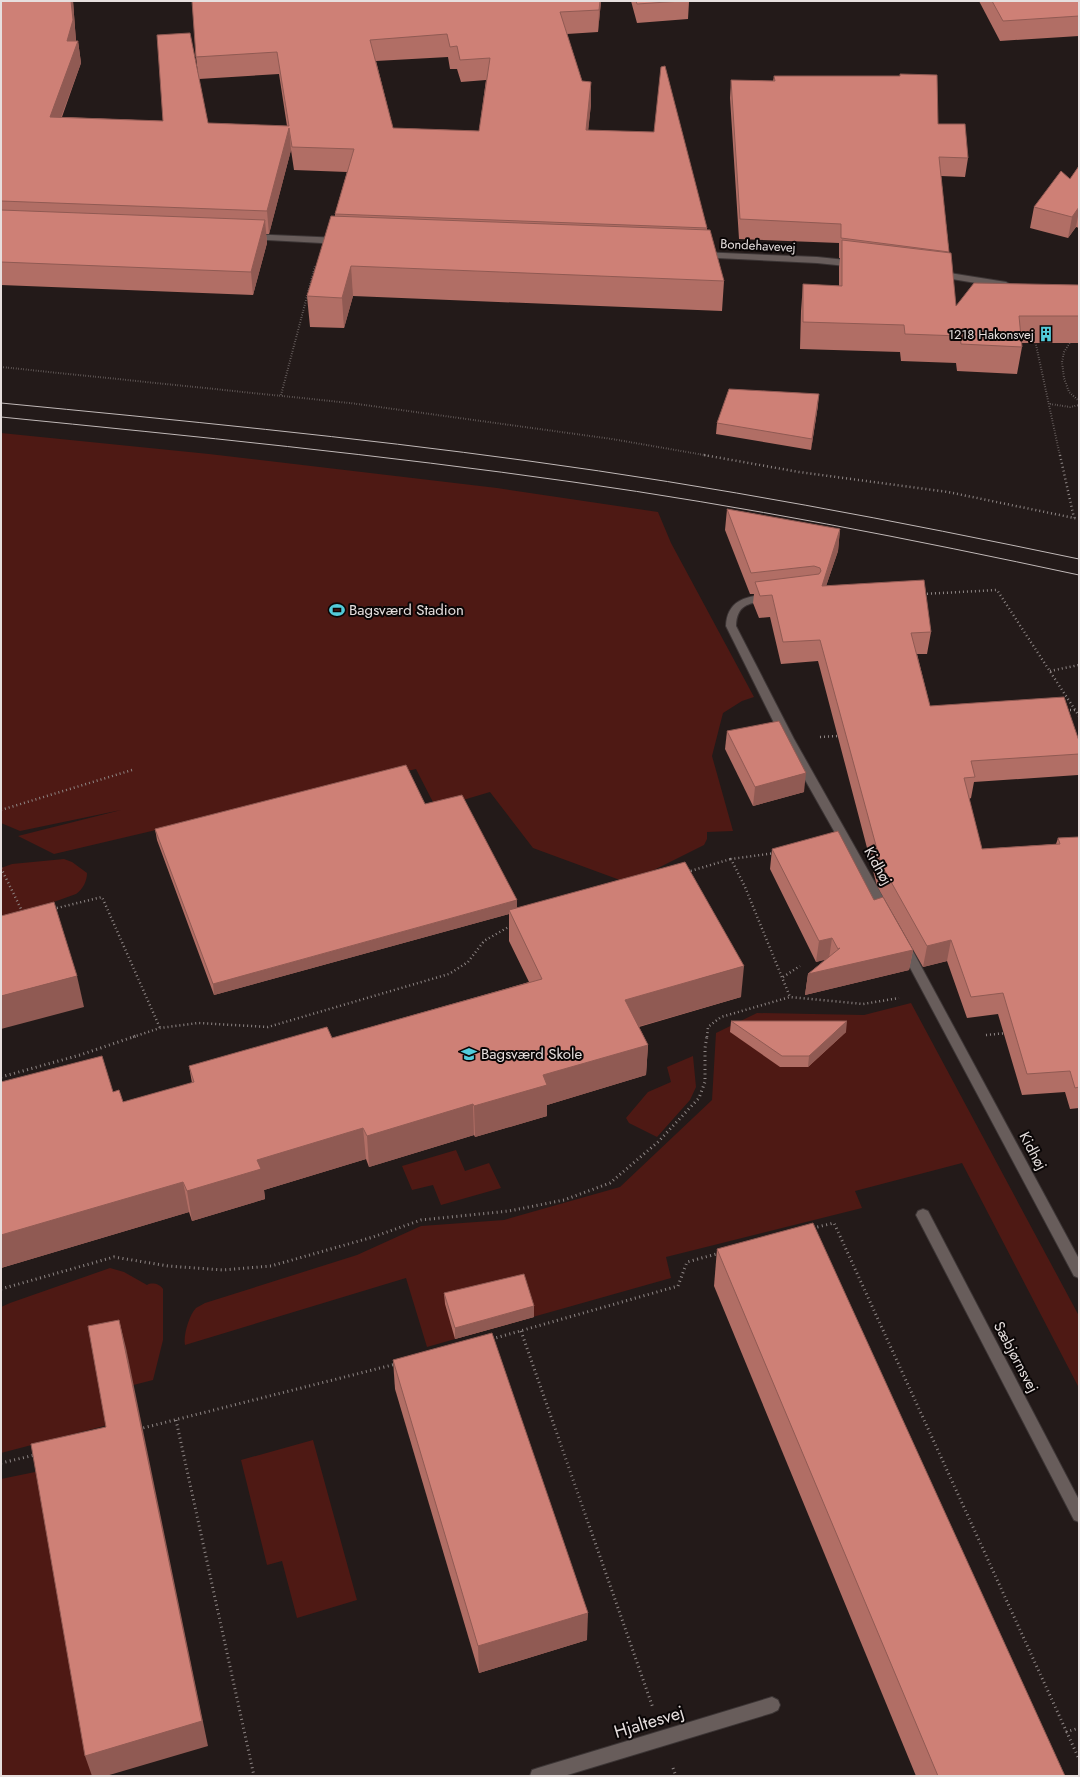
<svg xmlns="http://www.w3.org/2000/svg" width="1080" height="1777" font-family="Jost,sans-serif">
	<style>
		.green { fill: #4e1914 }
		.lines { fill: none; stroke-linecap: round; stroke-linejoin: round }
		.minor-casing { stroke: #3c3535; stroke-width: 2 }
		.path-far2 { stroke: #8e8685; stroke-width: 2; stroke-dasharray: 0.5 2; stroke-linecap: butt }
		.path-far1 { stroke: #8e8685; stroke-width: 2.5; stroke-dasharray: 1 3; stroke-linecap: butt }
		.path { stroke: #8e8685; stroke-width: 3; stroke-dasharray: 1 3.5; stroke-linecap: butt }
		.minor { fill: #685d5b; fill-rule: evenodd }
		.tram { stroke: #c0b8b7; stroke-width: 1 }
		.wall { fill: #b16e65; fill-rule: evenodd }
		.shaded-wall { fill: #905a53 }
		.building { fill: #ce8076; stroke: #905a53; fill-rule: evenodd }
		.labels { text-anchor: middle; stroke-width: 4; stroke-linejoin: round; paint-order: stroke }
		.far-street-label { font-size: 13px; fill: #e6dfde; stroke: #0a0606 }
		.far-poi-label { font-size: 13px; fill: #e6dfde; stroke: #0a0606; text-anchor: end }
		.poi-label { font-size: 15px; fill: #e6dfde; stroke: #0a0606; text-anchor: start }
		.street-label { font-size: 15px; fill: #e6dfde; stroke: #0a0606 }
		.near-street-label { font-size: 18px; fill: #e6dfde; stroke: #0a0606 }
	</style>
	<rect width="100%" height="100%" fill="#231a19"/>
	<!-- green -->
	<g class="green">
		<polygon points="1,433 209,454 497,488 658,512 671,543 754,697 742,701 723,713 712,756 733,831 707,832 707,839 704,845 628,883 533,848 490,792 436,808 416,769 54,854 18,836 121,810 20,831 1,823"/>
		<path d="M64 859 72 862 87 873C87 881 83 889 76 894L12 917 1 916V868L12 864Z"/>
		<path d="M911 1003 1079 1316V1388L962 1163 855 1191 862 1208 666 1257 671 1278 427 1347 406 1278 185 1345C183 1336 189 1315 196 1308 199 1306 202 1305 205 1303L357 1255 421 1226 504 1220 620 1187 712 1100 716 1033 757 1013 864 1015Z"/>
		<polygon points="693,1056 696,1087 690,1100 657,1137 629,1123 626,1118 648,1092 671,1082 667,1067"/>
		<polygon points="456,1150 465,1171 489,1163 501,1188 441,1205 433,1185 412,1190 402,1166"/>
		<path d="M110 1268 124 1272 147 1285C152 1282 160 1284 163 1289V1340L153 1380 102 1393 108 1425 1 1453V1307L10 1303Z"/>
		<polygon points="313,1440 357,1600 297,1618 282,1561 267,1565 241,1460"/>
		<polygon points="40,1471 92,1776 1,1776 1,1479"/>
	</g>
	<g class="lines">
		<defs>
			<g id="minor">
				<polygon points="251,234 340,238 344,241 340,244 248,239 247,237 248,235"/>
				<polygon points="700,252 817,257 856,261 861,264 856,267 817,263 697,257 695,255 697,253"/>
				<polygon points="937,271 1006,282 1011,285 1006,288 934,276 932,274 934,272"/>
				<path d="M768 594 773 597 772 599C753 604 737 601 736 626L794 739 892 913 890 916 886 917 882 916 782 739 726 626C727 600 746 596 768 594Z"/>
				<polygon points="904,940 908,942 1079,1259 1079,1278 1074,1276 898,945 900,942"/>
				<polygon points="923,1209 928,1211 1079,1500 1079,1522 1074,1520 916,1215 918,1211"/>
				<polygon points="772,1697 778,1700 780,1705 778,1710 772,1713 564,1776 530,1776 532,1770 538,1768"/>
			</g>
		</defs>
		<!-- minor casing -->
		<use href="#minor" class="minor-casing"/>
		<!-- path-far2 -->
		<g class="path-far2">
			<polyline points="1035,340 1060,456"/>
			<polyline points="1071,341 1064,352 1062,362 1064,378 1069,392 1079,401"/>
			<polyline points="1,367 350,403 612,439 710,456"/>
			<polyline points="281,395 315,266"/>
			<polyline points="1050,404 1070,407 1079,405"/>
		</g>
		<!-- path-far1 -->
		<g class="path-far1">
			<polyline points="704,455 799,472 948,492 1079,519"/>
			<polyline points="1060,455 1074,518"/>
			<polyline points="923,594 997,590 1079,716"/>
			<polyline points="1050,671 1079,665"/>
			<polyline points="1066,710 1079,710"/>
			<polyline points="820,737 839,736"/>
			<polyline points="1,810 132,770"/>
			<polyline points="775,853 731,859 745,887 790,997"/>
			<polyline points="1,868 23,913"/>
			<polyline points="687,872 731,859"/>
			<polyline points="53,909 102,897 160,1028"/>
			<polyline points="783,977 800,966"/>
			<polyline points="986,1035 1007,1033"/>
			<polyline points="133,1037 160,1028 198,1023 268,1027 449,974 468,962 484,941 512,925"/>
			<polyline points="707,1037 708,1027 721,1017 790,997 863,1004 899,998"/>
		</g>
		<!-- path -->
		<g class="path">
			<polyline points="1,1077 80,1055 136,1036"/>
			<polyline points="813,1228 834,1223 1079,1759"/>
			<polyline points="1,1289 114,1257 168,1266 223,1270 271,1266 373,1237 421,1220 509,1211 564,1200 610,1183 658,1142 699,1098 705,1082 705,1048 707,1036"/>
			<polyline points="521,1331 653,1708"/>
			<polyline points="492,1339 678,1286 687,1262 720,1253"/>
			<polyline points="176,1420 254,1776"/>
			<polyline points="139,1429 396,1364"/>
			<polyline points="1,1463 35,1455"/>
			<polyline points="1066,1732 1079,1728"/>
			<polyline points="673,1768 676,1776"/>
		</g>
		<!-- minor -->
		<use href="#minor" class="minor"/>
		<!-- tram -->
		<g class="tram">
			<path d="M1 403C177 420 354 437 529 461 714 486 897 521 1079 559"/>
			<path d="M1 417C192 436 383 455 573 482 743 506 911 539 1079 575"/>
		</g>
	</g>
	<!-- wall -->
	<g class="wall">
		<path d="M1 1H73L76 41H78L81 63 62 117 163 121 198 74 196 57 601 1 598 32 567 34 582 81 591 82V104L588 130 707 228V230L724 281 722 311 353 296 344 328 310 327 307 296 335 216V214L347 172 294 170 291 150 269 234H266L267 243 253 295 1 285ZM448 57 450 69H457L461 82 486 80 479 131 393 128 376 61ZM279 74 287 126 208 123 199 79Z"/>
		<polygon points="631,1 690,1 690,2 689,2 688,19 637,23"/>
		<polygon points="979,1 1079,1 1079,36 1000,41"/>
		<polygon points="900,74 938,124 968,158 965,177 941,176 949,252 956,306 1079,285 1079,343 1021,343 1022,347 1017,374 957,371 956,363 901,361 900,352 800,349 801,311 803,284 839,286 839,267 840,258 839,258 839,243 739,239 730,98 731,80 773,81 774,76 900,76"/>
		<polygon points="1079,166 1079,228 1076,227 1068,238 1030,228 1034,207 1070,179"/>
		<polygon points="818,405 811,450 716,434 717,423"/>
		<polygon points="727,509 840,529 838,551 826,586 931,632 927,654 917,654 930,706 1079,741 1078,775 974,782 971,798 969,799 982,849 1056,844 1058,838 1079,837 1079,1108 1070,1109 1065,1092 1022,1095 998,1014 967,1018 947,961 923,967 877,886 818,661 781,664 770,617 759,618 753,603 754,594 750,594 725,530"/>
		<polygon points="727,731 804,792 753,806 725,749"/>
		<polygon points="425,804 517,908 741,997 639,1027 648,1045 646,1075 547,1105 547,1116 475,1137 474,1135 369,1167 366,1159 264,1190 265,1199 192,1221 189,1212 1,1268 1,1082 113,1092 123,1102 192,1083 189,1066 332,1038 529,982 509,941 509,914 214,995 157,840 155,829"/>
		<polygon points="772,849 874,900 913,950 909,970 805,995 808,974 826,959 816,962 770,869"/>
		<polygon points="731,1021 846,1032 808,1067 780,1067 730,1032"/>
		<polygon points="717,1249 1065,1776 916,1776 714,1286"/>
		<polygon points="444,1293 534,1317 455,1339 445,1304"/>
		<polygon points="393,1360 587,1640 479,1673 395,1389"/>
	</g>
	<!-- shaded-wall -->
	<g class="shaded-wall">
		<polygon points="71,1 73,1 76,42 78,41 81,63 53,139 50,117 67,41"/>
		<polygon points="600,1 601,1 598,32 599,10"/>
		<polygon points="591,82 591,104 586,152 586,130"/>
		<polygon points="289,128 291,150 269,234 267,211"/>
		<polygon points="1079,207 1079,211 1076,227 1068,238 1072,217"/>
		<polygon points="265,220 267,243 253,295 251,272"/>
		<polygon points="351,266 353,296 344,328 342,298"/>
		<polygon points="819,394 818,405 811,450 812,439"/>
		<polygon points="840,529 838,551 819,607 822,586"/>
		<polygon points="806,773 804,792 753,806 755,787"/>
		<polygon points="517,900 517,911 509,910 509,914 214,995 213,984"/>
		<polygon points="832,938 829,959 816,962 819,941"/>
		<polygon points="951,940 947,961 923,967 927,946"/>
		<polygon points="840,948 913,950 909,970 805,995 808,974 835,968 838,949"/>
		<polygon points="744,966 741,997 623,1031 625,1000"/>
		<polygon points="77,976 84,1007 1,1029 1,996"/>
		<polygon points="847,1021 846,1032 808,1067 809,1056"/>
		<polygon points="648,1045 646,1075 547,1105 547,1116 475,1137 474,1106 543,1075"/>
		<polygon points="473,1104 474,1135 369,1167 367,1136"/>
		<polygon points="363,1128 366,1159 264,1190 265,1199 192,1221 187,1191 257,1160"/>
		<polygon points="183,1182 189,1212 1,1268 1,1235"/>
		<polygon points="534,1306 534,1317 455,1339 455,1328"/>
		<polygon points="119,1320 126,1348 208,1746 106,1776 92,1776 85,1756"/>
		<polygon points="588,1613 587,1640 479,1673 478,1646"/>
	</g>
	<!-- building -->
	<g class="building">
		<path d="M1 1H71L73 20 67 41H78L50 117 163 121 157 35 190 33 208 123 289 126 277 52 196 57 192 1H600L599 10 560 12 582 81 591 82 586 130 654 132 661 67 665 66 707 228 335 214 354 149 292 147 289 128 267 211 1 201ZM447 34 450 47 457 46 460 60 490 58 479 131 393 128 370 40Z"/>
		<polygon points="636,1 682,1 637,4"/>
		<polygon points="992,1 1079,1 1079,16 1003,21"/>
		<polygon points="900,74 937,75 938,124 965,124 968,158 939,157 949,252 841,238 841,224 740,219 731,80 775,81 774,76 900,76"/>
		<polygon points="1079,166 1079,207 1072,217 1034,207 1061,171 1070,179"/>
		<polygon points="1,210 265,220 251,272 1,262"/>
		<polygon points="331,216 710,230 724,281 351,266 342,298 307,296"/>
		<polygon points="842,240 951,253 956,306 974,283 1079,285 1079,316 1019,316 1022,347 961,344 960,336 905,334 904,325 803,322 803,284 842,286"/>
		<polygon points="729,389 819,394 812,439 717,423"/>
		<polygon points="727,509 840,529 822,586 924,580 931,632 911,633 930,706 1064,697 1079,741 1079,754 971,761 975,777 964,778 982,849 1060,844 1058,838 1079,837 1079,1087 1075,1088 1070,1071 1027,1074 1003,993 971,997 951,940 927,946 881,864 820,640 783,642 772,595 760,596 755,582 819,574 821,571 820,568 814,566 751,573"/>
		<polygon points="779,721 806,773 755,787 727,731"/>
		<polygon points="406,765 425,804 462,795 517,900 213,984 155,829"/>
		<polygon points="838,831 874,900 883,897 913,950 808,974 840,948 838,949 832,938 819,941 772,849"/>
		<polygon points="685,862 744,966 625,1000 648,1045 543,1075 547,1085 474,1106 473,1104 367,1136 363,1128 257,1160 261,1169 187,1191 183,1182 1,1235 1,1082 102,1056 113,1092 119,1090 123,1102 194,1082 189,1066 327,1027 332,1038 542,979 509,910"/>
		<polygon points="54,902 77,976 1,996 1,916"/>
		<polygon points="731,1021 847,1021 809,1056 782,1056"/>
		<polygon points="813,1223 1065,1776 938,1776 717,1249"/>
		<polygon points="524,1274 534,1306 455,1328 444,1293"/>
		<polygon points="119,1320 202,1721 85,1756 31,1444 106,1427 88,1326"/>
		<polygon points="492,1333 588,1613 478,1646 393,1360"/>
	</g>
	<!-- icons -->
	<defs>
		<symbol id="building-bare" viewBox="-9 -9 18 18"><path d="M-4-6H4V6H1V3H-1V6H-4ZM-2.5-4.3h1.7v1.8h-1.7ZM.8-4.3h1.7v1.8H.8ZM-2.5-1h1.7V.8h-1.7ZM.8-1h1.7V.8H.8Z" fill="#53cbda" stroke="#0a0606" stroke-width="2.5" paint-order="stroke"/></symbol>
		<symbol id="stadium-bare" viewBox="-9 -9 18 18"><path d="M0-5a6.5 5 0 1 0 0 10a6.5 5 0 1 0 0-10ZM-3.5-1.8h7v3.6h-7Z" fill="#53cbda" stroke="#0a0606" stroke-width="2.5" paint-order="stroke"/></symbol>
		<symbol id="school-bare" viewBox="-9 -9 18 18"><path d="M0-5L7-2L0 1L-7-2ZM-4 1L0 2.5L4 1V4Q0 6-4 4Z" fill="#53cbda" stroke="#0a0606" stroke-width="2.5" paint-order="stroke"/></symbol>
	</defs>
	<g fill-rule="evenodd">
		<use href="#building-bare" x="1035" y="323" width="22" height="22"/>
		<use href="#stadium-bare" x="326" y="599" width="22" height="22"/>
		<use href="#school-bare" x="458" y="1043" width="22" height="22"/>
	</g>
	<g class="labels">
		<!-- far-street labels -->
		<g class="far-street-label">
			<text transform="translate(758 245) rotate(3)" y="5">Bondehavevej</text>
		</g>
		<!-- far-poi labels -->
		<g class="far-poi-label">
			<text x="1034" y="339">1218 Hakonsvej</text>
		</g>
		<!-- poi labels -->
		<g class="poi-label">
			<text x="349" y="615">Bagsværd Stadion</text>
			<text x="481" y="1059">Bagsværd Skole</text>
		</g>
		<!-- street labels -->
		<g class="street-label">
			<text transform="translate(878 866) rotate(61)" y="5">Kidhøj</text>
			<text transform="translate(1033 1151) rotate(62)" y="5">Kidhøj</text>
			<text transform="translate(1016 1357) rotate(62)" y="5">Sæbjørnsvej</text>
		</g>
		<!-- near-street labels -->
		<g class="near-street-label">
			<text transform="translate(649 1722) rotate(-17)" y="6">Hjaltesvej</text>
		</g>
	</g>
	<!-- border -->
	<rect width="1080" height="1777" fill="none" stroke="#e6dfde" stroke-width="4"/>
</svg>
